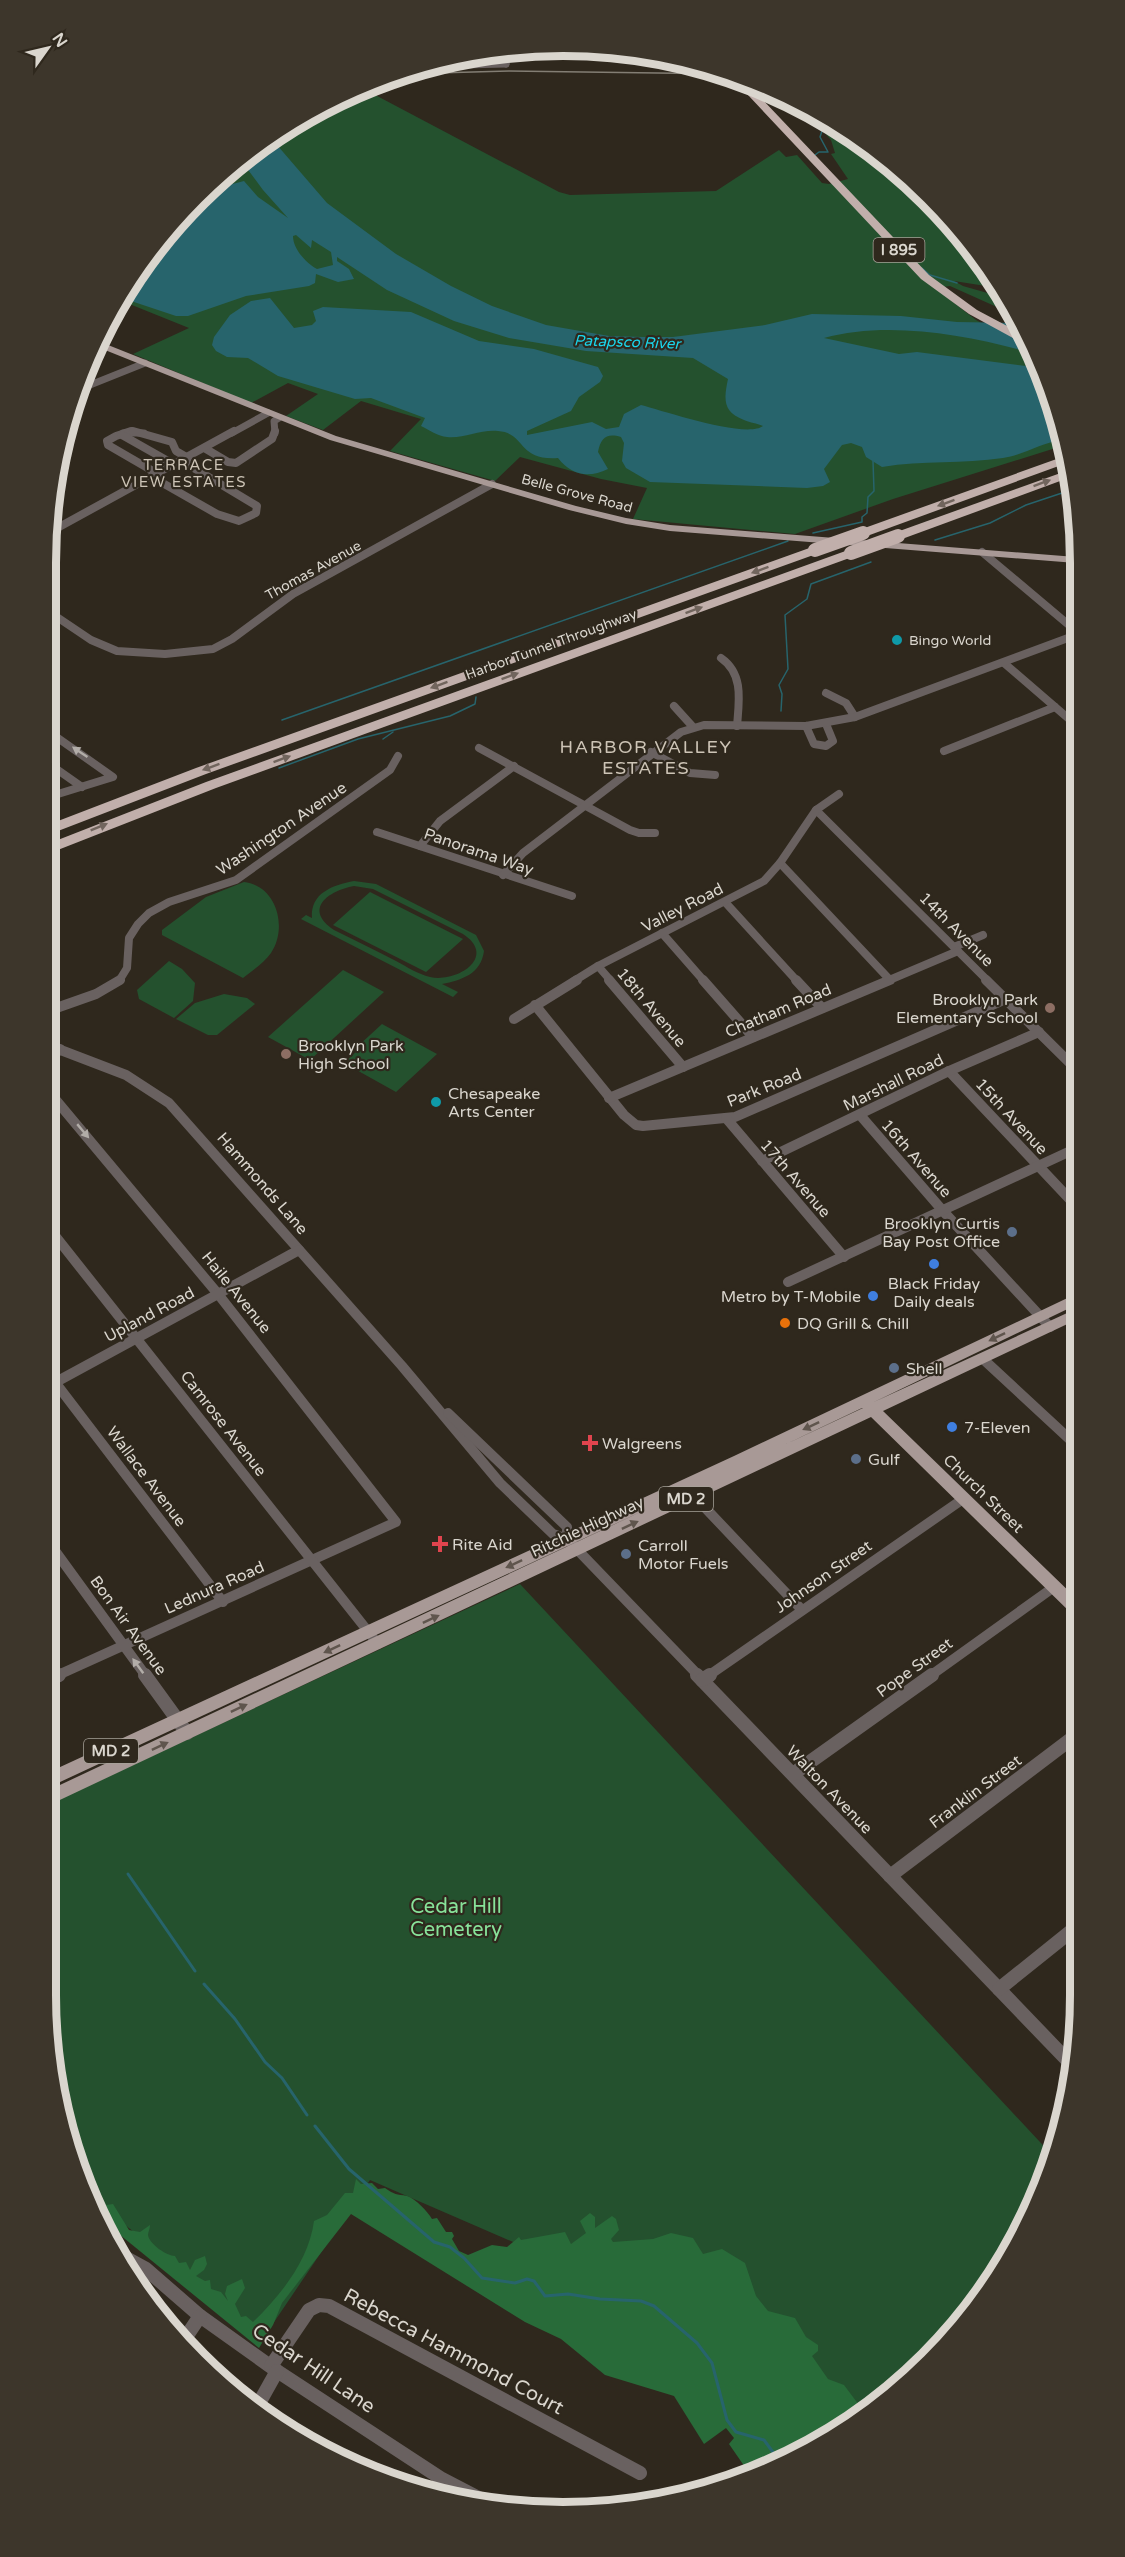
<svg xmlns="http://www.w3.org/2000/svg" width="1125" height="2557" font-family="'Varela Round',sans-serif">
	<style>
		.green { fill: #24512e; fill-rule: evenodd }
		.forest { fill: #286b39 }
		.water { fill: #27646c; fill-rule: evenodd }
		.lines { fill: none; stroke-linecap: round; stroke-linejoin: round }
		.stream-far1 { stroke: #27646c; stroke-width: 1.5 }
		.stream { stroke: #27646c; stroke-width: 3 }
		.minor-far3 { stroke: #696160; stroke-width: 7 }
		.minor-far2 { stroke: #696160; stroke-width: 8 }
		.minor-far1 { stroke: #696160; stroke-width: 10 }
		.minor { stroke: #696160; stroke-width: 14 }
		.major { fill: #a89996; fill-rule: evenodd }
		.highway { fill: #c1afab; fill-rule: evenodd }
		.tram { stroke: #837e74; stroke-width: 1.5 }
		.highway-bridge { stroke: #c1afab; stroke-width: 14 }
		.oneway { fill: #71655d }
		.oneway2 { fill: #b2ada8 }
		.oneway3 { fill: #5f554d }
		.culture-dot { fill: #0f9aa8; stroke: #2f281d; stroke-width: 2 }
		.education-dot { fill: #8d6e63; stroke: #2f281d; stroke-width: 2 }
		.service-dot { fill: #5c6f8a; stroke: #2f281d; stroke-width: 2 }
		.shop-dot { fill: #3f7fe0; stroke: #2f281d; stroke-width: 2 }
		.food-dot { fill: #e8710a; stroke: #2f281d; stroke-width: 2 }
		.health-dot { fill: #e0444e; stroke: #2f281d; stroke-width: 2 }
		.labels { text-anchor: middle; stroke-width: 4.5; stroke-linejoin: round; paint-order: stroke }
		.far-street-label { font-size: 14px; fill: #dad6ce; stroke: #2f281d }
		.far-poi-label { font-size: 14px; fill: #dad6ce; stroke: #2f281d; text-anchor: start }
		.shield { fill: #2f281d; stroke: #a7a299; stroke-width: 1.5 }
		.shield-label { font-size: 15px; font-weight: bold; fill: #dad6ce }
		.far-water-label { font-size: 15px; font-style: italic; fill: #1ad6ec; stroke: #2f281d }
		.far-neighbourhood-label { font-size: 15px; letter-spacing: 1.5px; fill: #cdc4b6; stroke: #2f281d }
		.street-label { font-size: 16px; fill: #dad6ce; stroke: #2f281d }
		.poi-label { font-size: 16px; fill: #dad6ce; stroke: #2f281d; text-anchor: start }
		.neighbourhood-label { font-size: 18px; letter-spacing: 1.5px; fill: #cdc4b6; stroke: #2f281d }
		.near-park-label { font-size: 20px; fill: #87e299; stroke: #2f281d }
		.near-street-label { font-size: 20px; fill: #dad6ce; stroke: #2f281d }
		.rim { fill: none; stroke: #dad6ce; stroke-width: 8 }
	</style>
	<rect width="100%" height="100%" fill="#2f281d"/>
	<!-- green -->
	<g class="green">
		<polygon points="362,88 559,192 570,195 716,191 779,150 786,157 797,155 822,183 829,184 848,179 831,154 835,153 831,140 821,129 838,126 850,132 952,222 992,287 954,281 963,286 998,296 1008,312 950,286 935,288 976,320 1032,350 1040,364 1062,446 893,499 795,534 633,519 647,488 601,479 520,457 495,481 390,451 421,419 361,401 323,430 286,416 318,394 288,383 251,403 133,354 189,328 117,299 174,221 248,152 334,98"/>
		<path d="M354 881 376 884 476 935 484 951C481 974 462 980 442 984L458 992 453 997 301 919 306 915 312 918C310 893 333 885 354 881ZM354 886 373 889 463 934C498 957 457 983 430 977 418 974 407 967 396 961 376 951 355 940 334 930 303 909 328 891 354 886Z"/>
		<path d="M244 882C277 886 288 928 271 953 264 963 253 970 243 978L162 935V930L206 897Z"/>
		<polygon points="370,892 463,939 426,972 333,925"/>
		<polygon points="169,961 182,969 195,983 193,1001 174,1018 139,999 137,990"/>
		<polygon points="343,970 384,992 310,1060 268,1037"/>
		<polygon points="224,994 247,998 255,1004 217,1035 208,1035 176,1019 195,1003"/>
		<polygon points="382,1024 437,1054 396,1092 344,1063 358,1050 357,1047"/>
		<polygon points="520,1584 1053,2156 1011,2253 952,2335 821,2443 721,2332 370,2180 264,2337 88,2195 73,2161 45,1994 45,1806"/>
	</g>
	<!-- forest -->
	<path class="forest" d="M356 2179 361 2184 372 2183 378 2189 385 2188C395 2195 396 2194 407 2196 416 2199 427 2211 432 2219L437 2218 446 2232H452L454 2236 452 2239 459 2251 468 2255 492 2245 507 2247 519 2237 521 2240 565 2232 571 2244 586 2233 580 2221 590 2213 595 2217V2228L612 2216 616 2219 619 2230 611 2239 613 2242 653 2239 671 2233 693 2238 703 2254 722 2249 745 2263 756 2296 768 2311 795 2318 806 2337 818 2345V2351L812 2356 828 2379 844 2385 862 2409 821 2443 747 2470 729 2444 734 2438 726 2428 704 2444 674 2396 605 2375 561 2339 525 2322 351 2214 282 2303 273 2325 259 2348 98 2217 84 2185 89 2184 95 2195 101 2196 106 2205 113 2204 129 2230 140 2232 150 2225C150 2229 148 2232 148 2235 149 2244 167 2256 175 2256L179 2263 186 2262 190 2270 195 2260 205 2256 207 2264 204 2270 196 2276 205 2281 210 2280 211 2289 221 2292 228 2301 225 2294 227 2286 242 2279 245 2288 235 2304 241 2317 246 2316 253 2322C281 2295 309 2260 314 2221L327 2215 345 2193H353Z"/>
	<!-- water -->
	<path class="water" d="M273 136 277 145 327 203 396 254 451 286 492 306 546 325 609 336 643 337H673L765 325 812 314 901 316 957 322 1015 323 1034 354C972 335 887 320 824 338L899 354 917 352 1041 368 1061 440C1041 443 1023 455 1003 458 963 464 923 460 882 467L866 457 862 447 851 443 842 445 824 469 830 482 823 486 807 488 650 482 626 468 622 461 624 443 621 437C607 433 601 437 598 452L608 469C589 478 572 476 558 458 517 461 526 433 498 431 481 429 463 439 447 437 438 436 429 430 421 426L425 418 371 398 355 399 278 376 248 358 227 357 216 351 212 345 214 337 230 315 251 301 270 298 294 328 312 325 316 321 313 311 323 307 411 312 479 341 534 349 598 367 603 376 600 382 579 397 571 411 527 431V435L592 422 606 429 619 427 624 414 641 405C664 411 746 439 763 426 756 423 751 423 744 420 722 412 724 398 728 379L693 358 586 351 509 338 454 321 387 290 337 257V261L349 269 354 279 338 282 316 274 315 283 309 286 246 296 188 316H176L119 297 174 221 206 191 244 181 258 197 288 218 263 190 240 159ZM296 235 311 248 312 240 331 252 333 265 317 269C306 263 293 249 293 236Z"/>
	<g class="lines">
		<!-- stream-far1 -->
		<g class="stream-far1">
			<polyline points="808,112 822,131 820,137 828,152 819,152 815,155"/>
			<polyline points="922,268 930,275 957,283"/>
			<polyline points="813,533 862,522 862,517 867,513 868,497 874,491 873,461"/>
			<polyline points="935,540 990,523 1026,505 1074,489"/>
			<polyline points="781,711 782,694 779,685 788,669 785,615 807,599 811,584 871,562"/>
			<polyline points="282,720 788,541"/>
			<polyline points="383,739 393,732"/>
			<polyline points="279,768 358,739 450,716 475,704 476,697"/>
		</g>
		<!-- stream -->
		<g class="stream">
			<polyline points="128,1874 195,1971"/>
			<polyline points="204,1984 235,2019 265,2062 282,2078 307,2115"/>
			<polyline points="315,2126 349,2169 434,2242 450,2247 464,2258 482,2278 515,2283 527,2279 534,2281 545,2296 568,2294 600,2299 641,2301 654,2306 697,2343 712,2363 727,2420 736,2432 764,2440 778,2459"/>
		</g>
		<!-- minor-far3 -->
		<g class="minor-far3">
			<polyline points="490,52 506,64"/>
			<polyline points="419,66 506,64"/>
			<polyline points="75,391 145,363"/>
			<polyline points="123,433 144,433"/>
			<polyline points="232,433 268,413"/>
			<polyline points="275,433 274,421 279,418"/>
		</g>
		<!-- minor-far2 -->
		<g class="minor-far2">
			<polyline points="131,431 116,436 107,441 108,445 158,474"/>
			<polyline points="133,431 172,442 176,451 188,458"/>
			<polyline points="122,435 175,465"/>
			<polyline points="206,449 228,462 236,463 272,439 275,431"/>
			<polyline points="152,477 217,514 239,521 256,513 257,506 182,461"/>
			<polyline points="50,532 234,431"/>
			<polyline points="982,552 1076,631"/>
			<polyline points="45,609 91,640 117,651 165,654 213,649 232,639 293,594 492,484"/>
			<path d="M721 658C744 674 739 701 737 726"/>
			<polyline points="1004,663 1076,725"/>
			<polyline points="826,693 846,703 855,717"/>
			<polyline points="674,706 693,727"/>
			<polyline points="806,726 814,744 826,746 833,741 826,724"/>
			<polyline points="45,729 113,777 45,798"/>
			<polyline points="479,748 630,830 639,833 655,833"/>
			<polyline points="944,751 1055,707"/>
			<polyline points="651,752 690,773 715,775"/>
			<polyline points="45,761 82,787"/>
			<polyline points="816,810 988,981"/>
			<polyline points="377,832 572,896"/>
			<polyline points="420,846 440,821 514,766"/>
			<polyline points="780,863 890,980"/>
			<polyline points="503,875 523,853 681,732 704,725 806,726 855,717 1076,635"/>
			<polyline points="725,902 797,981"/>
			<polyline points="662,933 704,981"/>
			<polyline points="954,947 983,935"/>
			<polyline points="598,966 611,981"/>
			<polyline points="119,981 127,968 129,938 138,924 149,913 169,902 236,880 390,770 398,756"/>
			<polyline points="574,981 598,966 764,881 780,863 816,810 839,794"/>
			<polyline points="887,981 958,951"/>
		</g>
		<!-- minor-far1 -->
		<g class="minor-far1">
			<polyline points="609,980 683,1067"/>
			<polyline points="703,980 753,1037"/>
			<polyline points="796,980 822,1008"/>
			<polyline points="986,980 1077,1070"/>
			<polyline points="535,1005 624,1115 636,1125 643,1126 735,1117 1006,999"/>
			<polyline points="45,1012 96,994 120,980"/>
			<polyline points="514,1019 577,980"/>
			<polyline points="45,1044 126,1075 169,1103 402,1366 500,1483 553,1534 567,1539 699,1676"/>
			<polyline points="45,1063 60,1049"/>
			<polyline points="949,1071 1078,1208"/>
			<polyline points="45,1087 218,1294 396,1522 56,1676"/>
			<polyline points="609,1098 890,980"/>
			<polyline points="860,1115 943,1211 1050,1327"/>
			<polyline points="726,1118 844,1257"/>
			<polyline points="762,1161 949,1071 1039,1032"/>
			<polyline points="45,1223 378,1644"/>
			<polyline points="788,1282 1077,1148"/>
			<polyline points="983,1359 1078,1447"/>
			<polyline points="45,1369 223,1602"/>
			<polyline points="45,1388 299,1250"/>
			<polyline points="448,1413 567,1527 567,1539"/>
			<polyline points="693,1495 802,1610"/>
			<polyline points="45,1537 146,1676"/>
			<polyline points="708,1676 963,1499"/>
			<polyline points="930,1676 1054,1587"/>
		</g>
		<!-- minor -->
		<g class="minor">
			<polyline points="145,1675 187,1733"/>
			<polyline points="697,1675 1069,2062"/>
			<polyline points="702,1680 710,1675"/>
			<polyline points="45,1681 59,1675"/>
			<polyline points="793,1774 932,1675"/>
			<polyline points="890,1876 1079,1733"/>
			<polyline points="999,1989 1080,1924"/>
			<polyline points="113,2251 146,2269 200,2316 277,2371 442,2479 492,2505"/>
			<polyline points="182,2343 200,2316"/>
			<polyline points="271,2366 309,2310 319,2305 329,2306 640,2473"/>
			<polyline points="258,2405 277,2371"/>
		</g>
		<!-- major -->
		<g class="major">
			<polygon points="98,341 336,436 576,506 626,518 670,525 1076,557 1076,563 670,531 626,524 569,510 330,440 95,346"/>
			<path d="M1078 1293V1304L874 1402 1078 1308V1319L883 1411 1079 1601V1617L1074 1616 871 1417 45 1807V1792L647 1509 45 1789V1774L734 1456ZM862 1408H863L784 1445Z"/>
		</g>
		<!-- highway -->
		<g class="highway">
			<polygon points="732,74 744,80 929,275 977,310 1022,334 1028,344 1022,343 969,314 921,279 732,78"/>
			<polygon points="1065,456 1067,463 867,536 863,537 857,533 859,530"/>
			<polygon points="1069,470 1071,477 902,539 894,539 892,536 894,533"/>
			<polygon points="815,546 819,547 821,550 819,553 206,774 45,836 45,826 196,768"/>
			<polygon points="851,549 857,553 855,556 216,788 45,855 45,845 206,782"/>
		</g>
		<!-- tram -->
		<polyline class="tram" points="400,74 509,71 732,74"/>
		<!-- highway-bridge -->
		<g class="highway-bridge">
			<polyline points="815,550 863,533"/>
			<polyline points="851,553 898,536"/>
		</g>
	</g>
	<!-- one-way arrows -->
	<defs><path id="oneway-solid" d="M-6-.8H1V-3.2L6.5 0L1 3.2V.8H-6Z" transform="scale(1.5)"/></defs>
	<g class="oneway">
		<use href="#oneway-solid" transform="translate(1042 483) rotate(-20)"/>
		<use href="#oneway-solid" transform="translate(946 503) rotate(160)"/>
		<use href="#oneway-solid" transform="translate(760 570) rotate(160)"/>
		<use href="#oneway-solid" transform="translate(694 610) rotate(-20)"/>
		<use href="#oneway-solid" transform="translate(510 676) rotate(-20)"/>
		<use href="#oneway-solid" transform="translate(439 685) rotate(160)"/>
		<use href="#oneway-solid" transform="translate(282 759) rotate(-20)"/>
		<use href="#oneway-solid" transform="translate(211 767) rotate(160)"/>
		<use href="#oneway-solid" transform="translate(99 827) rotate(-22)"/>
	</g>
	<g class="oneway2">
		<use href="#oneway-solid" transform="translate(80 752) rotate(-146)"/>
		<use href="#oneway-solid" transform="translate(83 1131) rotate(50)"/>
		<use href="#oneway-solid" transform="translate(138 1666) rotate(-126)"/>
	</g>
	<g class="oneway3">
		<use href="#oneway-solid" transform="translate(997 1337) rotate(154)"/>
		<use href="#oneway-solid" transform="translate(811 1426) rotate(155)"/>
		<use href="#oneway-solid" transform="translate(630 1525) rotate(-25)"/>
		<use href="#oneway-solid" transform="translate(514 1564) rotate(155)"/>
		<use href="#oneway-solid" transform="translate(431 1619) rotate(-25)"/>
		<use href="#oneway-solid" transform="translate(332 1649) rotate(155)"/>
		<use href="#oneway-solid" transform="translate(239 1708) rotate(-25)"/>
		<use href="#oneway-solid" transform="translate(160 1746) rotate(-25)"/>
	</g>
	<!-- markers -->
	<g class="culture-dot">
		<circle cx="897" cy="640" r="6"/>
		<circle cx="436" cy="1102" r="6"/>
	</g>
	<g class="education-dot">
		<circle cx="1050" cy="1008" r="6"/>
		<circle cx="286" cy="1054" r="6"/>
	</g>
	<g class="service-dot">
		<circle cx="1012" cy="1232" r="6"/>
		<circle cx="894" cy="1368" r="6"/>
		<circle cx="856" cy="1459" r="6"/>
		<circle cx="626" cy="1554" r="6"/>
	</g>
	<g class="shop-dot">
		<circle cx="934" cy="1264" r="6"/>
		<circle cx="873" cy="1296" r="6"/>
		<circle cx="952" cy="1427" r="6"/>
	</g>
	<circle class="food-dot" cx="785" cy="1323" r="6"/>
	<g class="health-dot">
		<path d="M587 1434h6v6h6v6h-6v6h-6v-6h-6v-6h6z"/>
		<path d="M437 1535h6v6h6v6h-6v6h-6v-6h-6v-6h6z"/>
	</g>
	<g class="labels">
		<!-- far-street labels -->
		<g class="far-street-label">
			<text transform="translate(577 493) rotate(15)" y="5">Belle Grove Road</text>
			<text transform="translate(313 570) rotate(-29)" y="5">Thomas Avenue</text>
			<text transform="translate(551 644) rotate(-20)" y="5">Harbor Tunnel Throughway</text>
		</g>
		<!-- far-poi labels -->
		<g class="far-poi-label">
			<text x="909" y="645">Bingo World</text>
		</g>
		<!-- shield labels -->
		<g class="shield">
			<rect x="873.5" y="238" width="51" height="24" rx="4.5"/>
			<rect x="659" y="1487" width="54" height="24" rx="4.5"/>
			<rect x="84" y="1739" width="54" height="24" rx="4.5"/>
		</g>
		<g class="shield-label">
			<text x="899" y="255">I 895</text>
			<text x="686" y="1504">MD 2</text>
			<text x="111" y="1756">MD 2</text>
		</g>
		<!-- far-water labels -->
		<g class="far-water-label">
			<text transform="translate(627 342) rotate(2)" y="5">Patapsco River</text>
		</g>
		<!-- far-neighbourhood labels -->
		<g class="far-neighbourhood-label">
			<text x="184" y="470">TERRACE<tspan x="184" dy="17">VIEW ESTATES</tspan></text>
		</g>
		<!-- street labels -->
		<g class="street-label">
			<text transform="translate(281 828) rotate(-34)" y="6">Washington Avenue</text>
			<text transform="translate(479 851) rotate(19)" y="6">Panorama Way</text>
			<text transform="translate(682 907) rotate(-27)" y="6">Valley Road</text>
			<text transform="translate(957 929) rotate(45)" y="6">14th Avenue</text>
			<text transform="translate(652 1007) rotate(50)" y="6">18th Avenue</text>
			<text transform="translate(778 1010) rotate(-23)" y="6">Chatham Road</text>
			<text transform="translate(893 1082) rotate(-26)" y="6">Marshall Road</text>
			<text transform="translate(764 1087) rotate(-22)" y="6">Park Road</text>
			<text transform="translate(1012 1116) rotate(47)" y="6">15th Avenue</text>
			<text transform="translate(917 1158) rotate(49)" y="6">16th Avenue</text>
			<text transform="translate(796 1178) rotate(49)" y="6">17th Avenue</text>
			<text transform="translate(263 1183) rotate(49)" y="6">Hammonds Lane</text>
			<text transform="translate(237 1292) rotate(51)" y="6">Haile Avenue</text>
			<text transform="translate(149 1314) rotate(-28)" y="6">Upland Road</text>
			<text transform="translate(224 1423) rotate(52)" y="6">Camrose Avenue</text>
			<text transform="translate(147 1476) rotate(53)" y="6">Wallace Avenue</text>
			<text transform="translate(984 1493) rotate(44)" y="6">Church Street</text>
			<text transform="translate(587 1526) rotate(-25)" y="6">Ritchie Highway</text>
			<text transform="translate(823 1576) rotate(-35)" y="6">Johnson Street</text>
			<text transform="translate(214 1587) rotate(-24)" y="6">Lednura Road</text>
			<text transform="translate(129 1625) rotate(54)" y="6">Bon Air Avenue</text>
			<text transform="translate(914 1667) rotate(-36)" y="6">Pope Street</text>
			<text transform="translate(830 1789) rotate(46)" y="6">Walton Avenue</text>
			<text transform="translate(975 1791) rotate(-37)" y="6">Franklin Street</text>
		</g>
		<!-- poi labels -->
		<g class="poi-label">
			<text x="1038" y="1005" text-anchor="end">Brooklyn Park<tspan x="1038" dy="18">Elementary School</tspan></text>
			<text x="298" y="1051">Brooklyn Park<tspan x="298" dy="18">High School</tspan></text>
			<text x="448" y="1099">Chesapeake<tspan x="448" dy="18">Arts Center</tspan></text>
			<text x="1000" y="1229" text-anchor="end">Brooklyn Curtis<tspan x="1000" dy="18">Bay Post Office</tspan></text>
			<text x="934" y="1289" text-anchor="middle">Black Friday<tspan x="934" dy="18">Daily deals</tspan></text>
			<text x="861" y="1302" text-anchor="end">Metro by T-Mobile</text>
			<text x="797" y="1329">DQ Grill &amp; Chill</text>
			<text x="906" y="1374">Shell</text>
			<text x="964" y="1433">7-Eleven</text>
			<text x="602" y="1449">Walgreens</text>
			<text x="868" y="1465">Gulf</text>
			<text x="452" y="1550">Rite Aid</text>
			<text x="638" y="1551">Carroll<tspan x="638" dy="18">Motor Fuels</tspan></text>
		</g>
		<!-- neighbourhood labels -->
		<g class="neighbourhood-label">
			<text x="646" y="753">HARBOR VALLEY<tspan x="646" dy="21">ESTATES</tspan></text>
		</g>
		<!-- near-park labels -->
		<g class="near-park-label">
			<text x="456" y="1913">Cedar Hill<tspan x="456" dy="23">Cemetery</tspan></text>
		</g>
		<!-- near-street labels -->
		<g class="near-street-label">
			<text transform="translate(454 2351) rotate(28)" y="7">Rebecca Hammond Court</text>
			<text transform="translate(314 2368) rotate(34)" y="7">Cedar Hill Lane</text>
		</g>
	</g>
	<!-- crop -->
	<path d="M0 0H1125V2557H0ZM563 56H563A507 507 0 0 1 1070 563V1995A507 507 0 0 1 563 2502H563A507 507 0 0 1 56 1995V563A507 507 0 0 1 563 56Z" fill="#3d362b" fill-rule="evenodd"/>
	<path class="rim" d="M563 56H563A507 507 0 0 1 1070 563V1995A507 507 0 0 1 563 2502H563A507 507 0 0 1 56 1995V563A507 507 0 0 1 563 56Z"/>
	<!-- north arrow -->
	<g transform="translate(48 48) rotate(56)" stroke="#2f281d" stroke-width="4.5" paint-order="stroke">
	<path d="M0-4.5L10 22L0 15L-10 22Z" fill="#dad6ce"/>
	<text y="-9" font-size="16" font-weight="bold" text-anchor="middle" fill="#dad6ce">N</text>
	</g>
</svg>
